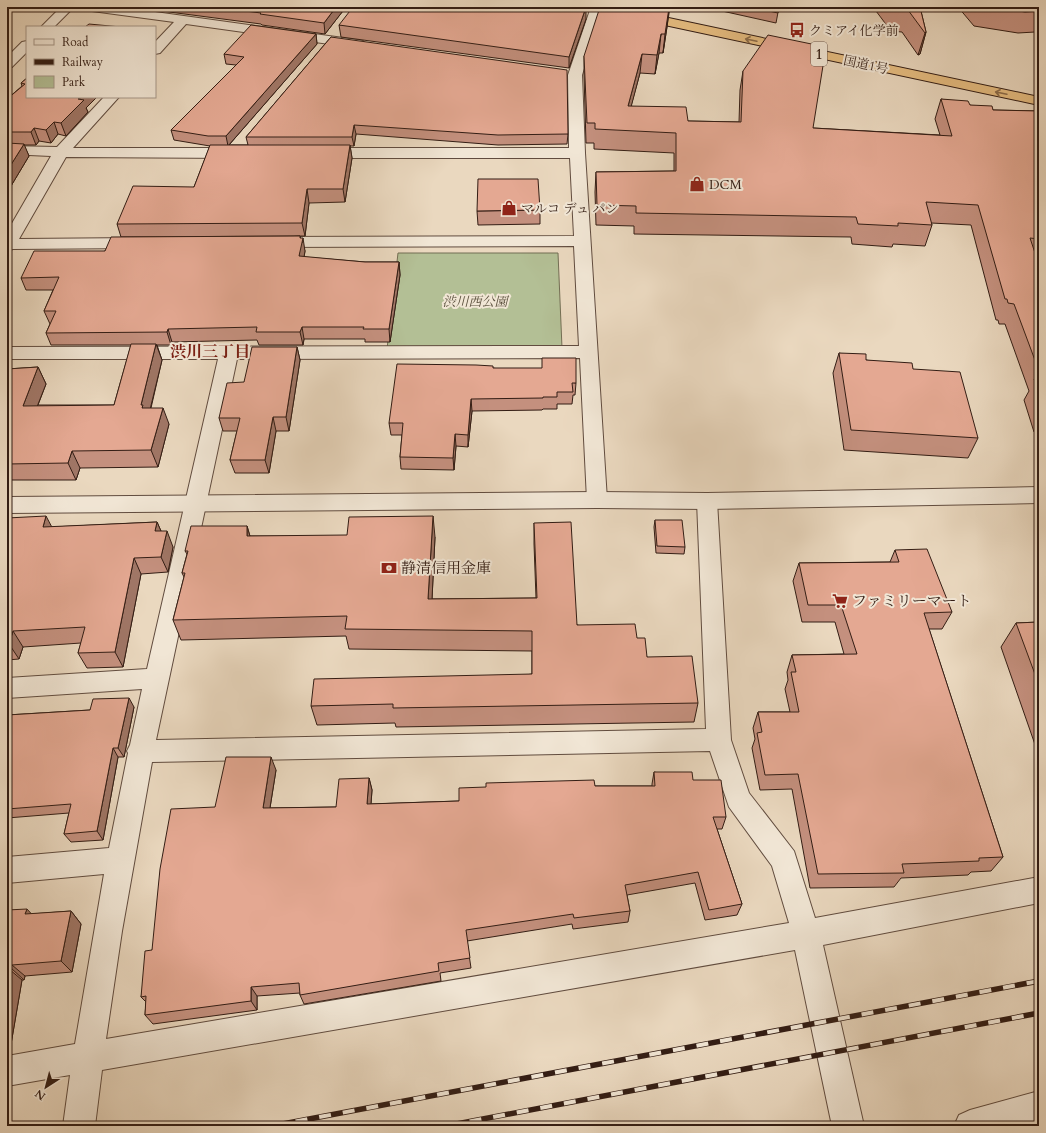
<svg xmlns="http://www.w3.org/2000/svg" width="1046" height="1133" font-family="Cardo,'Noto Serif JP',serif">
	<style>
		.green { fill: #b3bf95; stroke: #736e54 }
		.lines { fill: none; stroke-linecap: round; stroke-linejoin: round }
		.minor-casing { stroke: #614c3f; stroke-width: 2 }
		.tertiary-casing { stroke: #614c3f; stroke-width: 2 }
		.trunk-casing { stroke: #331d14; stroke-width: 2 }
		.minor { fill: #f1e6d5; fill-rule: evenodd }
		.tertiary { fill: #f1e6d5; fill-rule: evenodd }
		.trunk { fill: #e5bc80; fill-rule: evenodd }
		.rail-casing { stroke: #331d14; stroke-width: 5.5 }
		.rail { stroke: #f1e6d5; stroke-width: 4; stroke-dasharray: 12; stroke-linecap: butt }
		.wall { fill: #c4907e; stroke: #331d14 }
		.shaded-wall { fill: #a07666; stroke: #331d14 }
		.building { fill: #e4a892; stroke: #331d14 }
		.oneway { stroke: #8c6c4a }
		.labels { text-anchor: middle; stroke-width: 4; stroke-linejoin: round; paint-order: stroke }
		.far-poi-label { font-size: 13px; fill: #331d14; stroke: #f1e6d5; text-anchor: start }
		.far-street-label { font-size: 13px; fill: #331d14; stroke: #f1e6d5 }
		.far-park-label { font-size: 13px; font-style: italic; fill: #594e3b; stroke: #f1e6d5 }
		.shield { fill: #f1e6d5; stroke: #6c594e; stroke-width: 1 }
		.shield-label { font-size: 14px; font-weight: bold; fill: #331d14 }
		.poi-label { font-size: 15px; fill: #331d14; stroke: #f1e6d5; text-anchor: start }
		.neighbourhood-label { font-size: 16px; font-weight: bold; fill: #7a1f14; stroke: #f1e6d5 }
	</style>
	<rect width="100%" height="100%" fill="#ead8bf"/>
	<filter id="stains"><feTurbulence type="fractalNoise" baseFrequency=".005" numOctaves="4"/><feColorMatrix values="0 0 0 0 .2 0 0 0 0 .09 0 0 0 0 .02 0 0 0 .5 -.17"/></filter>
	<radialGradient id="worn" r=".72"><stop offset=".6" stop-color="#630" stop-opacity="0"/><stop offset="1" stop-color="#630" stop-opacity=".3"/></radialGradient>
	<!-- green -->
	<polygon class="green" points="398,253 558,253 562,348 387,349"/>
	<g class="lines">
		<defs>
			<g id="minor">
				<polygon points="86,7 119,7 358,40 363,41 365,44 363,47 358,48 186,24 160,53 155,54 155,42 174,22 92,11 88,10"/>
				<path d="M591 7H603L582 75 585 153 607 500 604 505 597 508 590 505 587 500 580 358 237 359 156 740 706 729 697 501 700 496 707 493 714 496 717 501 731 740 749 793 794 851 815 918 1039 877V903L823 945 864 1126H832L795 950 102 1070 95 1126H63L70 1075 7 1086V1056L75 1044 104 874 7 883V857L109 848 128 753 127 751 130 745 142 689 7 698V678L147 669 218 359H7V347L579 346 574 246 274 247 268 246 266 242 268 238 274 237 574 236 570 158H322L317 156 314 153 317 150 322 148H569L568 75ZM710 751 729 807 772 866 789 923 106 1039 122 931 152 762Z"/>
				<polygon points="104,97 119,97 73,148 237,148 242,150 245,153 242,156 237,158 66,157 19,239 139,238 145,239 147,243 145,247 139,248 13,249 7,251 7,232 51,156 7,154 7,146 57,147"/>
				<polygon points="1039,1091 1039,1123 1027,1126 954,1126 959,1115 970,1110"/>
			</g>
			<g id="tertiary">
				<polygon points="61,7 74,7 54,27 41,27"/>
				<polygon points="27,41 27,52 12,67 7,68 7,57 22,42"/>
				<polygon points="1039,487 1039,503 707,509 597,508 7,513 7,497 597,492 707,493"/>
			</g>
			<polygon id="trunk" points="593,7 617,7 1039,97 1039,105 599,11 595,10"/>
		</defs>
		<!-- minor casing -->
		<use href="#minor" class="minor-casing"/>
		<!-- tertiary casing -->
		<use href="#tertiary" class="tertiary-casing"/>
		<!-- trunk casing -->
		<use href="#trunk" class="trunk-casing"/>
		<!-- minor -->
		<use href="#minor" class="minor"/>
		<!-- tertiary -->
		<use href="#tertiary" class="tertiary"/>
		<!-- trunk -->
		<use href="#trunk" class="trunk"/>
		<defs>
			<g id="rail">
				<polyline points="272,1126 1039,981"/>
				<polyline points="446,1126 1039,1013"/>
			</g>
		</defs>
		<!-- rail casing -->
		<use href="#rail" class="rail-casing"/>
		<!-- rail -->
		<use href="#rail" class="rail"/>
	</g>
	<!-- wall -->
	<g class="wall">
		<polygon points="153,7 346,7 325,34 262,25 261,24 154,10"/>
		<polygon points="670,7 663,53 659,53 655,74 640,73 631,106 688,121 739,122 740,90 743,71 813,128 940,135 935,119 941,99 993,110 1039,111 1039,260 1037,260 1039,265 1039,433 1034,432 1024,400 1029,391 1005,324 999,324 998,320 996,320 971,225 931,223 932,225 925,246 893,244 892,247 852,244 851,237 634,234 634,226 596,225 595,192 596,172 674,171 674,153 594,149 594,143 586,143 584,75 584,56"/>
		<polygon points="704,7 779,7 776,23"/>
		<polygon points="873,7 920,7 926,32 920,54 918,55 902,32 891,31"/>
		<polygon points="958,7 1039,7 1039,35 1037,35 1035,32 1018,33 974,26"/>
		<polygon points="586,19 569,68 341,37 339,25"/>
		<polygon points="316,34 317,44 229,145 248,145 246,137 331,37 568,134 567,144 498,145 356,134 354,146 350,146 352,158 345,202 309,203 305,236 121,237 117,224 194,187 210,146 174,140 171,130 236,65 226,64 224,54"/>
		<polygon points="27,78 86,108 88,112 66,136 58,134 51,143 39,141 36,145 24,145 29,156 11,186 7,186 7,99 22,86 21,83"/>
		<polygon points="540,210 540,224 478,225 477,211"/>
		<polygon points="300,236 305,251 304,257 365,262 399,262 400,275 390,342 365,342 365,339 304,339 303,345 259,345 257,340 172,342 171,345 157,345 162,360 151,408 169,424 158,467 80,468 76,480 7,480 7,369 38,367 46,384 38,405 114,405 131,345 51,345 46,333 50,324 44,311 53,290 26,290 21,278 105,251"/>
		<polygon points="297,347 300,360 289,431 276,431 269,473 235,473 230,460 237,431 223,431 219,418 244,382"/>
		<polygon points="839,353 866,360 913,369 978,438 968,458 844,450 833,373"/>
		<polygon points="493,368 576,383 575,395 573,395 572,404 557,404 557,409 543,409 542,410 472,411 468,447 456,446 454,470 401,469 400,457 402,435 391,435 389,423"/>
		<polygon points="7,518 52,527 157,522 161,531 173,547 168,572 141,574 123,667 87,668 78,653 81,643 23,647 19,659 7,660"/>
		<polygon points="655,520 685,547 684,554 656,553 654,527"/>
		<polygon points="534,523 577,625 637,638 647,657 698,703 694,722 396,727 395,723 317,725 311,706 532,674 532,651 349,649 346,636 181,640 173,620 184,577 182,573 187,554 185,551 247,526 250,536 435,537 432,599 536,598 534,544"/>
		<polygon points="895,550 952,612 942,629 929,629 1003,857 991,871 971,872 968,875 901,878 894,887 810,888 792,789 760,790 752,748 755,739 753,728 758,712 790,712 785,689 788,680 787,672 792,655 844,654 835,622 802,622 793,581 799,563 890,562"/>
		<polygon points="1039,622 1039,756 1001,647 1016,623"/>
		<polygon points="134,707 124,757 118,757 103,840 71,842 64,834 69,813 7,818 7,715 90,710"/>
		<polygon points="276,770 270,808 336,807 369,778 372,790 371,804 459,801 595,786 652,786 652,784 654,772 693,780 726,817 722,829 717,829 742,904 737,915 705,920 695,883 627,895 630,911 628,922 573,929 572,924 467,941 471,968 440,973 441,981 304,1004 300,995 300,993 257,996 257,1010 153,1024 145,1015 146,1002 141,997 152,950 215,807"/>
		<polygon points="7,910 31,914 71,911 81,924 72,972 25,976 24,980 22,980 10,1050 7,1050"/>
	</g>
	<!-- shaded-wall -->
	<g class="shaded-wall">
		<polygon points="336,7 346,7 325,34 324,23"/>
		<polygon points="586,7 586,19 569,68 569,57"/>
		<polygon points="669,8 667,27 663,53 665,34"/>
		<polygon points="926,32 920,54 918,55 925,33"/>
		<polygon points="316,34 317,44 228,146 226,136"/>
		<polygon points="661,34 659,53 655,74 657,55"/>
		<polygon points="642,54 640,73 626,126 628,106"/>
		<polygon points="81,97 97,97 86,108 88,112 66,136 61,123"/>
		<polygon points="54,122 58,134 51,143 46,130"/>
		<polygon points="354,125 356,134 354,146 352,137"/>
		<polygon points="34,128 39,141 36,145 31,132"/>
		<polygon points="24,144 29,156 11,186 7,177 7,171"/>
		<polygon points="350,145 352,158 345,202 343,189"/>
		<polygon points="307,189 309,203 305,236 302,223"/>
		<polygon points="300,236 302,243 303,238 305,251 302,269 299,256"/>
		<polygon points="399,262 400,275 390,342 389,329"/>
		<polygon points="302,327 304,339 303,345 300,332"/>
		<polygon points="168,329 172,342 171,345 167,332"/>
		<polygon points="156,344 162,360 148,418 141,405"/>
		<polygon points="297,347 300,360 289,431 286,417"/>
		<polygon points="38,367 46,384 31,422 23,406"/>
		<polygon points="471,399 472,411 468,447 468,435"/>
		<polygon points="163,408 169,424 158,467 151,450"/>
		<polygon points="273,417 276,431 269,473 265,460"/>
		<polygon points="455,434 456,446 454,470 453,458"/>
		<polygon points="72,451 80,468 76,480 68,463"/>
		<polygon points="46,516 55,533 43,527"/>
		<polygon points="433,516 435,537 431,620 428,599"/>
		<polygon points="157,522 164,538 155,531"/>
		<polygon points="247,526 253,547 247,536"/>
		<polygon points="167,531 173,547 168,572 161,557"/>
		<polygon points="134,558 141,574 123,667 115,652"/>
		<polygon points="13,631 23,647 19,659 9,644"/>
		<polygon points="129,698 134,707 124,757 118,748"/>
		<polygon points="113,748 118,757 103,840 97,831"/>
		<polygon points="271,757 276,770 268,820 263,808"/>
		<polygon points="369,778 372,790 370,816 367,804"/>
		<polygon points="27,909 38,921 25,914"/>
		<polygon points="71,911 81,924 72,972 61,961"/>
		<polygon points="12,965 25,976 24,980 11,968"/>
		<polygon points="9,969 22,980 10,1050 7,1048 7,981"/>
		<polygon points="251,987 257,996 257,1010 251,1001"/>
	</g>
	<!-- building -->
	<g class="building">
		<polygon points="214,7 336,7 324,23 260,14 261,13"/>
		<polygon points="353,7 586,7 569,57 339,25"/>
		<polygon points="600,7 663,7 669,8 665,34 661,34 657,55 642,54 628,106 686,107 688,121 741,122 743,71 768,35 826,47 813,128 952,136 941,99 968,101 970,105 992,106 993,110 1039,111 1039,239 1030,238 1039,265 1039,371 1014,304 1008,303 1007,299 1005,299 978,205 926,202 932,225 898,223 898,226 858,224 856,217 636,213 636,206 597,205 596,172 676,171 676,133 595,129 595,123 587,123 584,56"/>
		<polygon points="663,7 670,7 669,10 669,8"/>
		<polygon points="750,7 779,7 778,13"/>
		<polygon points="894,7 920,7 926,32 925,33 908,10 897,10"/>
		<polygon points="995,7 1039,7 1039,11 1025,12"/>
		<polygon points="89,24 121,27 85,27"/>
		<polygon points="251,25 316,34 226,136 208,136 171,130 244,57 224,54"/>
		<polygon points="331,37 567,70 568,134 498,135 354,125 352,137 246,137"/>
		<polygon points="27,78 27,97 81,97 78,99 84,100 61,123 54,122 46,130 34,128 31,132 7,132 7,99 25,84 21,83"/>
		<polygon points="7,143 24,144 7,171"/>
		<polygon points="210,145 350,145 343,189 307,189 302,223 117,224 133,186 194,187"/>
		<polygon points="478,179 538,179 540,210 477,211"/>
		<polygon points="300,236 300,238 303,238 299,256 365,262 399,262 389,329 363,329 364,327 302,327 300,332 256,332 257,327 168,329 167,332 46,333 56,311 44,311 59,277 21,278 34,251 105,251 111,237"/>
		<polygon points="131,344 156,344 141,405 143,405 142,408 163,408 151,450 72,451 68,463 7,464 7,369 38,367 23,406 114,405"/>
		<polygon points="252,347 297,347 286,417 273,417 265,460 230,460 240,418 219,418 227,383 244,382"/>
		<polygon points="839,353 866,354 866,360 912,363 913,369 960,372 978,438 851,430"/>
		<polygon points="542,358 576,358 576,383 572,383 573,392 557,392 557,397 543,397 543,398 471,399 468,435 455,434 453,458 400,457 403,423 389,423 397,364 476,365 493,366 493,368 542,368"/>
		<polygon points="1034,379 1039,380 1039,394"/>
		<polygon points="46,516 43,527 157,522 155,531 167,531 161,557 134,558 115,652 78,653 85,627 13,631 9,644 7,644 7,518"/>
		<polygon points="433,516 428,599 537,598 534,523 571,522 577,625 635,624 637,638 645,638 647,657 692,656 698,703 393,708 393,704 311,706 314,679 532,674 532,631 345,629 347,616 173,620 185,573 182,573 188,551 185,551 191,526 247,526 247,536 347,535 349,517"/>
		<polygon points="655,520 682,520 685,547 657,546"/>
		<polygon points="927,549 952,612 924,613 1003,857 979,858 979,861 902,864 904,873 818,874 798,774 765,775 757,733 762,732 758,712 799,712 791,672 796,672 792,655 857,654 841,605 808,605 799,563 899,562 895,550"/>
		<polygon points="1039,622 1039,685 1016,623"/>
		<polygon points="129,698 118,748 113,748 97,831 64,834 71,804 7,809 7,715 90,710 93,699"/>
		<polygon points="226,757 271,757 263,808 336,807 339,779 369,778 367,804 459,801 459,788 486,787 486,783 594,780 595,786 655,786 654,772 692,772 693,780 721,780 726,817 713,817 742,904 709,910 698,872 625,885 630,911 574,918 573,914 466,930 470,958 438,963 439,971 300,995 299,983 251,987 251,1001 145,1015 146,996 141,997 145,951 152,950 160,869 171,809 215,807"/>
		<polygon points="27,909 25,914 71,911 61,961 12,965 11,968 9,969 7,981 7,910"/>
	</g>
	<!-- one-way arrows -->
	<defs><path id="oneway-shaft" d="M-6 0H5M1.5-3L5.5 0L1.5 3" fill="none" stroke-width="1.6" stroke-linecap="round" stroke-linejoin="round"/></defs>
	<g class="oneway">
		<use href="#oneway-shaft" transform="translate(751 40) rotate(-168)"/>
		<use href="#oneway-shaft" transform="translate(1001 93) rotate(-168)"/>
	</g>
	<!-- icons -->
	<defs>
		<symbol id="bus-bare" viewBox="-9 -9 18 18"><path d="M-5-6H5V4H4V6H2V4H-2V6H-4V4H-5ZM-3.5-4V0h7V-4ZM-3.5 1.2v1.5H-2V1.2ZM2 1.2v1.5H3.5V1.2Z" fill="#8f2418" stroke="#f1e6d5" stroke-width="2.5" paint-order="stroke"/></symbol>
		<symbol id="shop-bare" viewBox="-9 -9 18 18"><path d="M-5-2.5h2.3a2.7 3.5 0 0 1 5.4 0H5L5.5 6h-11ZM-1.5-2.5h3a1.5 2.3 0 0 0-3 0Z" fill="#8f2418" stroke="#f1e6d5" stroke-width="2.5" paint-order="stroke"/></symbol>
		<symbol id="bank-bare" viewBox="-9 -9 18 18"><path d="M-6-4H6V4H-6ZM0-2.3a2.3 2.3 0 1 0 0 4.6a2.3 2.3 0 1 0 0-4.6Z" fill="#8f2418" stroke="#f1e6d5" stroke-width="2.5" paint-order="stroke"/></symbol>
		<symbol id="supermarket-bare" viewBox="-9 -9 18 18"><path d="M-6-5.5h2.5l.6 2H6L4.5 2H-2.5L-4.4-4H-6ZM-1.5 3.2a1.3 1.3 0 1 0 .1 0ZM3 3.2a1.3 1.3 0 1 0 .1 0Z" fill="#8f2418" stroke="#f1e6d5" stroke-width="2.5" paint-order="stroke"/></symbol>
	</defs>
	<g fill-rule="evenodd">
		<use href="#bus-bare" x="786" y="19" width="22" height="22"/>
		<use href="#shop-bare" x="686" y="173" width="22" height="22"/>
		<use href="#shop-bare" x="498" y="197" width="22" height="22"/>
		<use href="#bank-bare" x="378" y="557" width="22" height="22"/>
		<use href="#supermarket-bare" x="829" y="590" width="22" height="22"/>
	</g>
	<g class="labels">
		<!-- far-poi labels -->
		<g class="far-poi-label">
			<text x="809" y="35">クミアイ化学前</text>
			<text x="709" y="189">DCM</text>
			<text x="521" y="213">マルコ デュ パン</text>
		</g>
		<!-- far-street labels -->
		<g class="far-street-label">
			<text transform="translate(866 64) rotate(12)" y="5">国道1号</text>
		</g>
		<!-- far-park labels -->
		<g class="far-park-label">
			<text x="475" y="306">渋川西公園</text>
		</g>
		<!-- shield labels -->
		<rect class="shield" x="811" y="42" width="16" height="24" rx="3"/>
		<g class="shield-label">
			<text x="819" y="59">1</text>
		</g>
		<!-- poi labels -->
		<g class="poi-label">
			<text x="401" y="573">静清信用金庫</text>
			<text x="852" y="606">ファミリーマート</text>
		</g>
		<!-- neighbourhood labels -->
		<g class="neighbourhood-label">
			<text x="210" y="357">渋川三丁目</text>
		</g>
	</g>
	<!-- margin -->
	<rect width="1046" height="1133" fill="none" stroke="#ead8bf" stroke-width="24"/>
	<rect x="8" y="8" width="1030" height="1117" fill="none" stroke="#331d14" stroke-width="2"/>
	<rect x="12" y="12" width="1022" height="1109" fill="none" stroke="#331d14"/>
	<!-- legend -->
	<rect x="26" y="26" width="130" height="72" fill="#f1e6d5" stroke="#a59688"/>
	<rect x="34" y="39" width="20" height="6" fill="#f1e6d5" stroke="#a59688"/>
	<text x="62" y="46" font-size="12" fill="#331d14">Road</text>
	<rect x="34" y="59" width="20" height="6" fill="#331d14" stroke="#a59688"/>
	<text x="62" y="66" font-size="12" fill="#331d14">Railway</text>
	<rect x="34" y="76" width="20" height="12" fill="#b3bf95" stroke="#a59688"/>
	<text x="62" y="86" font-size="12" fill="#331d14">Park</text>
	<!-- north arrow -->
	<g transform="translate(46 1087) rotate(216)" stroke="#f1e6d5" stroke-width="3" paint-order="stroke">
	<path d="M0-3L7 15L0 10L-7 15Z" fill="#331d14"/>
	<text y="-6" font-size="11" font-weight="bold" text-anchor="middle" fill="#331d14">N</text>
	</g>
	<rect width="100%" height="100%" filter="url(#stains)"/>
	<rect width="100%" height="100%" fill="url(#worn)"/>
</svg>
